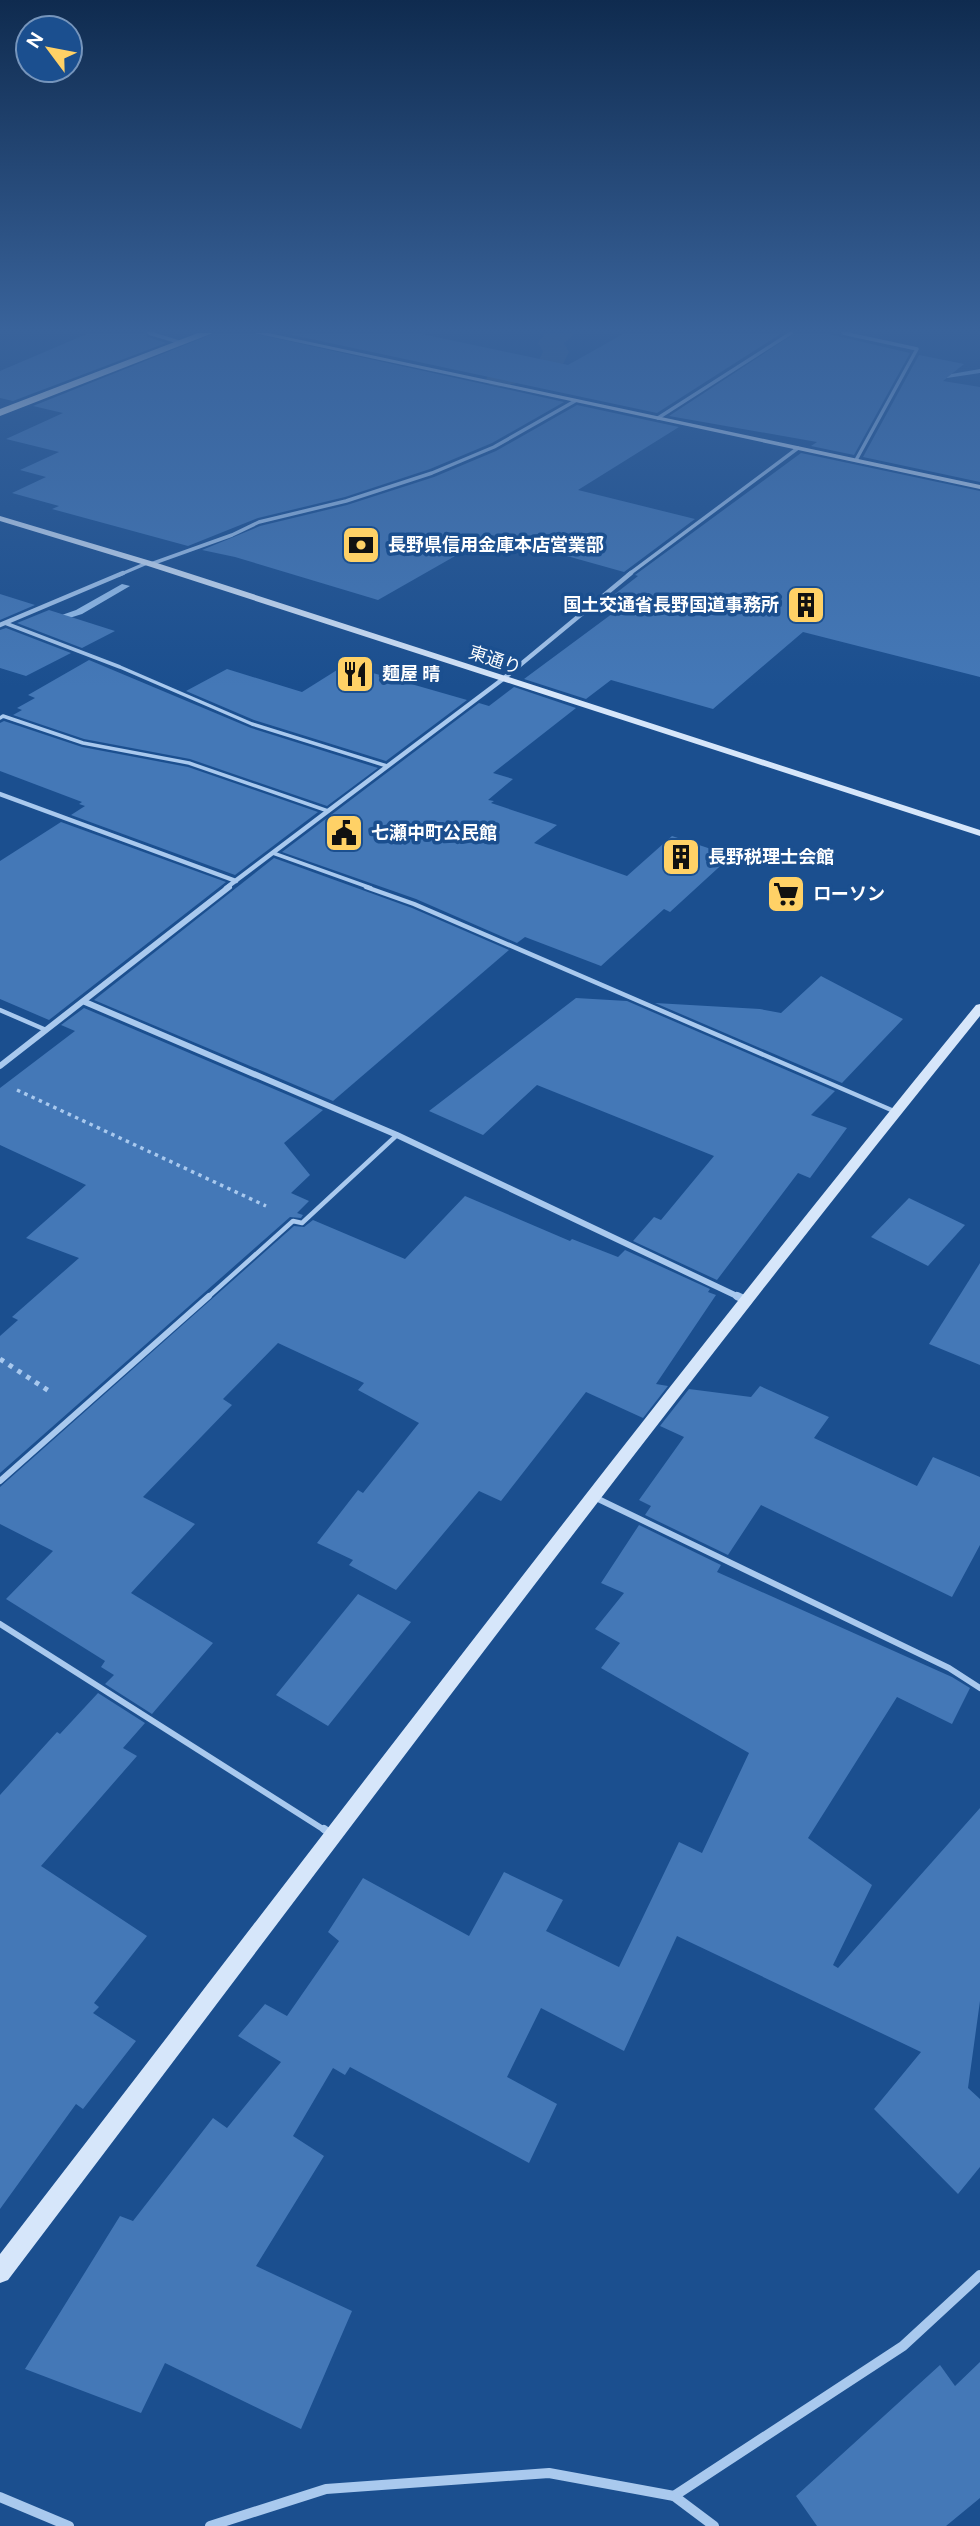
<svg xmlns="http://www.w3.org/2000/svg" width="980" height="2526" font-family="'DM Sans','Noto Sans JP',sans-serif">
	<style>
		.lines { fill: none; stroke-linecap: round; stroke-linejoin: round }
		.stream { fill: #9cc4f0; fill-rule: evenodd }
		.canal { fill: #3c6290; fill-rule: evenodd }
		.building { fill: #4478b7 }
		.path-far1 { stroke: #a9c9ee; stroke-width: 3.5; stroke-dasharray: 3.5 4.5; stroke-linecap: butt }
		.path { stroke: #a9c9ee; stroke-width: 5; stroke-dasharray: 4.5 6; stroke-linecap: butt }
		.lane-far3 { stroke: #a9c9ee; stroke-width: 3.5 }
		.lane-far2 { stroke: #a9c9ee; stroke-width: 4.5 }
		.lane-far1 { stroke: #a9c9ee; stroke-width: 6 }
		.lane { stroke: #a9c9ee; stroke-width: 8 }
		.street-far4 { stroke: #a9c9ee; stroke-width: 3.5 }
		.street-far3 { stroke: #a9c9ee; stroke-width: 4.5 }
		.street-far2 { stroke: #a9c9ee; stroke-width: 6 }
		.street-far1 { stroke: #a9c9ee; stroke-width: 8 }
		.street { stroke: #a9c9ee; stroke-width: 10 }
		.secondary { fill: #d6e6fa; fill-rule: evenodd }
		.highway { fill: #fff; fill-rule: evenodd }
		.labels { text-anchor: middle; stroke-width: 7; stroke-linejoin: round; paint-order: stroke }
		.far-poi-label { font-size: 18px; font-weight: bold; fill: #fff; stroke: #1b4f8f; text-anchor: start }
		.far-street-label { font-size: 18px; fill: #fff; stroke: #1b4f8f }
	</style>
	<rect width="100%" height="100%" fill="#1b4f8f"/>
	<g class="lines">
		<!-- stream -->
		<g class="stream">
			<polygon points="980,369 980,373 927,381 923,379"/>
			<polygon points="122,584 130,586 82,614 47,625 42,622 76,610"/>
		</g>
		<!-- canal -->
		<polygon class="canal" points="545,333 576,333 564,343 569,352 558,374 499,387 490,385 486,379 490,373 538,362 543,352 538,343"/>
	</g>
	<!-- building -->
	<g class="building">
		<polygon points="89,333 145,333 148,337 166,343 13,401 0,398 0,371"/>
		<polygon points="215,333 252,333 564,402 492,443 430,469 345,497 258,518 188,546 52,509 59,506 12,493 46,477 20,470 59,452 6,439 63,413 33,406"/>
		<polygon points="283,333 417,333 568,365 625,333 782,333 657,413"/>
		<polygon points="795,333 824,333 910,353 854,455 811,446 817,442 669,416"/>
		<polygon points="919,355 964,364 943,381 980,387 980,482 863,457"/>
		<polygon points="577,405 679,427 578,490 695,519 624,572 492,535 378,600 235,557 202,550 260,526 347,505 434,477 496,451"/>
		<polygon points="801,453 980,491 980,677 803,632 713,709 611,680 586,699 524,679 628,602 611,597 638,576 635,575"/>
		<polygon points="0,594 35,605 0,620"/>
		<polygon points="49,610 115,631 82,648 17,623"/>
		<polygon points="6,628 71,653 26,676 0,668 0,630"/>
		<polygon points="89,660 251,728 378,768 327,806 190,759 84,739 13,715 22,710 17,708 35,698 28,695"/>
		<polygon points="345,665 467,700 386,761 254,720 186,691 227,669 302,692"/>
		<polygon points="514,687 576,708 493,773 513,779 488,800 494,801 491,803 557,825 534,843 627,876 672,836 720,852 717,854 729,858 670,912 664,909 601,966 525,937 517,943 416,899 282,852 479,703 489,706"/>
		<polygon points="4,721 82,747 188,767 318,812 235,875 71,815 85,806 79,804 82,802 0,771 0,723"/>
		<polygon points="61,822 226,882 49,1020 0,999 0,861"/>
		<polygon points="274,858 412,908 509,950 333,1101 94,1000"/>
		<polygon points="821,976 903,1019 842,1083 655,1003 760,1009 781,1013"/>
		<polygon points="576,998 627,1001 835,1091 811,1115 847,1128 810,1178 798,1173 717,1280 633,1241 654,1217 661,1220 714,1156 537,1085 483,1135 429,1111"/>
		<polygon points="84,1008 323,1110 284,1143 310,1175 291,1193 309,1201 297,1213 303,1215 301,1218 290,1217 0,1473 0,1336 18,1320 12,1317 79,1258 26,1238 86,1185 0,1145 0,1088 75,1031 61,1025"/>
		<polygon points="465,1196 570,1241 572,1239 618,1257 625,1250 710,1289 708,1292 716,1295 656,1384 668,1386 643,1418 586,1392 501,1501 479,1491 396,1590 349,1565 353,1560 317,1543 358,1490 363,1493 419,1423 358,1390 364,1383 278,1343 223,1399 232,1405 143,1497 195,1524 131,1593 213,1643 152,1714 105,1684 114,1675 101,1667 105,1661 6,1599 53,1551 0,1524 0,1487 294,1226 304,1227 313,1220 405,1259"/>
		<polygon points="909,1198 965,1225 928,1266 871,1237"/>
		<polygon points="980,1263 980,1365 929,1344"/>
		<polygon points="760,1386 829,1417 814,1438 917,1486 933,1457 980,1477 980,1545 952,1597 761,1505 728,1555 645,1515 651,1506 639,1500 684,1437 660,1426 689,1389 751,1397"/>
		<polygon points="639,1525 721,1565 717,1572 952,1677 970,1688 952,1724 897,1697 808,1838 872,1885 833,1965 838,1968 980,1808 980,2001 968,2088 980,2099 980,2167 958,2194 874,2109 921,2052 677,1936 624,2051 541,2008 507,2077 557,2104 529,2163 350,2067 345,2075 333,2068 293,2136 324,2156 256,2266 352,2311 301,2429 165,2363 141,2413 25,2369 120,2216 133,2221 213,2118 227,2128 281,2062 238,2036 265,2004 287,2016 339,1941 328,1932 363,1878 469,1936 504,1872 563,1900 546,1931 619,1967 679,1842 702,1853 749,1753 601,1668 620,1643 595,1629 624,1593 601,1583"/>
		<polygon points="358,1594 411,1622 328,1726 276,1695"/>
		<polygon points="98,1693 145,1723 123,1748 137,1756 41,1866 147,1936 94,2003 99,2007 93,2013 136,2041 83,2109 76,2104 0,2209 0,1795 57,1732 60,1734"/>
		<polygon points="980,2362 980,2498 946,2526 817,2526 796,2496 940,2365 955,2386"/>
	</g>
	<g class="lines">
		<!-- path-far1 -->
		<polyline class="path-far1" points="17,1090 266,1206"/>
		<!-- path -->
		<polyline class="path" points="0,1359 52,1393"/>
		<!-- lane-far3 -->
		<g class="lane-far3">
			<polyline points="5,623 120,667 252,724 387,766"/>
			<polyline points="0,718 3,716 83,743 189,763 328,811"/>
			<polyline points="273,853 371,888"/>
		</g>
		<!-- lane-far2 -->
		<g class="lane-far2">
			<polyline points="366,887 414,904 896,1112"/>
			<polyline points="0,1010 46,1030"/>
			<polyline points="207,1298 293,1221 302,1223 397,1135"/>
		</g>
		<!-- lane-far1 -->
		<g class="lane-far1">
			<polyline points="0,1481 209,1296"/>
			<polyline points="594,1497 949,1668 980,1688"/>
			<polyline points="0,1624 326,1831"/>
		</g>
		<!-- lane -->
		<polyline class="lane" points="324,1829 331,1834"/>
		<!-- street-far4 -->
		<g class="street-far4">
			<polyline points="149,333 182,343"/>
			<polyline points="843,333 917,349 856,460"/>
			<polyline points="658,418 791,333"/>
			<polyline points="151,564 232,535 259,522 346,501 432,473 494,447 575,401"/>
			<polyline points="119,575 147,563"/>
			<polyline points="628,575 798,448"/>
		</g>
		<!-- street-far3 -->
		<g class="street-far3">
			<polyline points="0,625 123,573"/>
			<polyline points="0,794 236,881"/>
			<polyline points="226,888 503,679 631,573"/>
		</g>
		<!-- street-far2 -->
		<g class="street-far2">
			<polyline points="85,1002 397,1135 741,1298"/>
			<polyline points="0,1066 229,887"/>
		</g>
		<!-- street-far1 -->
		<polyline class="street-far1" points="737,1296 748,1301"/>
		<!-- street -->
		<g class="street">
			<polyline points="674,2496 903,2346 980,2275"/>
			<polyline points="0,2497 69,2526"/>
			<polyline points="210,2526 326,2489 549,2473 674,2496 714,2526"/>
		</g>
		<!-- secondary -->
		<g class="secondary">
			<polygon points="254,333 268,333 980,485 980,489"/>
			<polygon points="0,516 154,562 980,830 980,836 148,566 0,521"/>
			<path d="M980 1004V1016C646 1429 329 1857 8 2280L0 2283V2254C323 1836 641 1414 976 1005Z"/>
		</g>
		<!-- highway -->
		<polygon class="highway" points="198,333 213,333 0,416 0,409"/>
	</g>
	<!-- sky -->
	<linearGradient id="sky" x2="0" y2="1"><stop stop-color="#0f2b4f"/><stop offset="0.48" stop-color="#39639b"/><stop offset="1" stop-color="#39639b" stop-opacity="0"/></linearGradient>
	<rect width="980" height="687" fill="url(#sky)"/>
	<!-- icons -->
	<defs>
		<symbol id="bank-square" viewBox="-11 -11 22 22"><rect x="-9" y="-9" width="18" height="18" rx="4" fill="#ffd166" stroke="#1b4f8f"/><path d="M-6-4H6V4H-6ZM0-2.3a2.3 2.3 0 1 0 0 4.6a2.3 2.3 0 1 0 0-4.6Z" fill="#111"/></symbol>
		<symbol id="building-square" viewBox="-11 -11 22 22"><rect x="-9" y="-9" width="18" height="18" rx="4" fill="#ffd166" stroke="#1b4f8f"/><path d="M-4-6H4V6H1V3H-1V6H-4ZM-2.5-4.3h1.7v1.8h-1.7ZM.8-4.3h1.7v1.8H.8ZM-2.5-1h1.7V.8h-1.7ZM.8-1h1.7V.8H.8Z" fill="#111"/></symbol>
		<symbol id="restaurant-square" viewBox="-11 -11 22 22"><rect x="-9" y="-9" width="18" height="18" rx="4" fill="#ffd166" stroke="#1b4f8f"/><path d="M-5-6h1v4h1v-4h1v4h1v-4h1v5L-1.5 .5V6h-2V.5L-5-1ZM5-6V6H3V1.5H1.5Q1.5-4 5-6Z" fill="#111"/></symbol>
		<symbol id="civic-square" viewBox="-11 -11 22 22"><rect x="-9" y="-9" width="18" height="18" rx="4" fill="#ffd166" stroke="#1b4f8f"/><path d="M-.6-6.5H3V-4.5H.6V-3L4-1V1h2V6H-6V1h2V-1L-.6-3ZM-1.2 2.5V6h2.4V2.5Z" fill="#111"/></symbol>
		<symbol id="supermarket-square" viewBox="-11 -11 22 22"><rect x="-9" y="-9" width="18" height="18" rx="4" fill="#ffd166" stroke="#1b4f8f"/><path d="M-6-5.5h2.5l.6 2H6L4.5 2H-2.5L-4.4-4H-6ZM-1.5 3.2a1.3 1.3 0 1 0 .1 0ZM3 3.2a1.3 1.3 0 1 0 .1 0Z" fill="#111"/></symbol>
	</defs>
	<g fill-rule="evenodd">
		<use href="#bank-square" x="339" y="523" width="44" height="44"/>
		<use href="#building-square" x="784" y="583" width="44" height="44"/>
		<use href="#restaurant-square" x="333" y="652" width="44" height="44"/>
		<use href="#civic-square" x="322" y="811" width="44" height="44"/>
		<use href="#building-square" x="659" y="835" width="44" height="44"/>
		<use href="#supermarket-square" x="764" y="872" width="44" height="44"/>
	</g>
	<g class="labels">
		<!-- far-poi labels -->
		<g class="far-poi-label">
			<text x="388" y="551">長野県信用金庫本店営業部</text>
			<text x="779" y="611" text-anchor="end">国土交通省長野国道事務所</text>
			<text x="382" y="680">麺屋 晴</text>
			<text x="371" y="839">七瀬中町公民館</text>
			<text x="708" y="863">長野税理士会館</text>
			<text x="813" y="900">ローソン</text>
		</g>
		<!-- far-street labels -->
		<g class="far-street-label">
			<text transform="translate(495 660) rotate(18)" y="6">東通り</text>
		</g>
	</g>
	<!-- north arrow -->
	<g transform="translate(49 49) rotate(302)"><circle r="33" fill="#1b4f8f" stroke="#7695bc" stroke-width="2"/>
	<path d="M0-5L12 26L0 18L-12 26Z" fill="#ffd166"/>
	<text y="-10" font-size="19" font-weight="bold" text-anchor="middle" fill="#ffffff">N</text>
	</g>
</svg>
